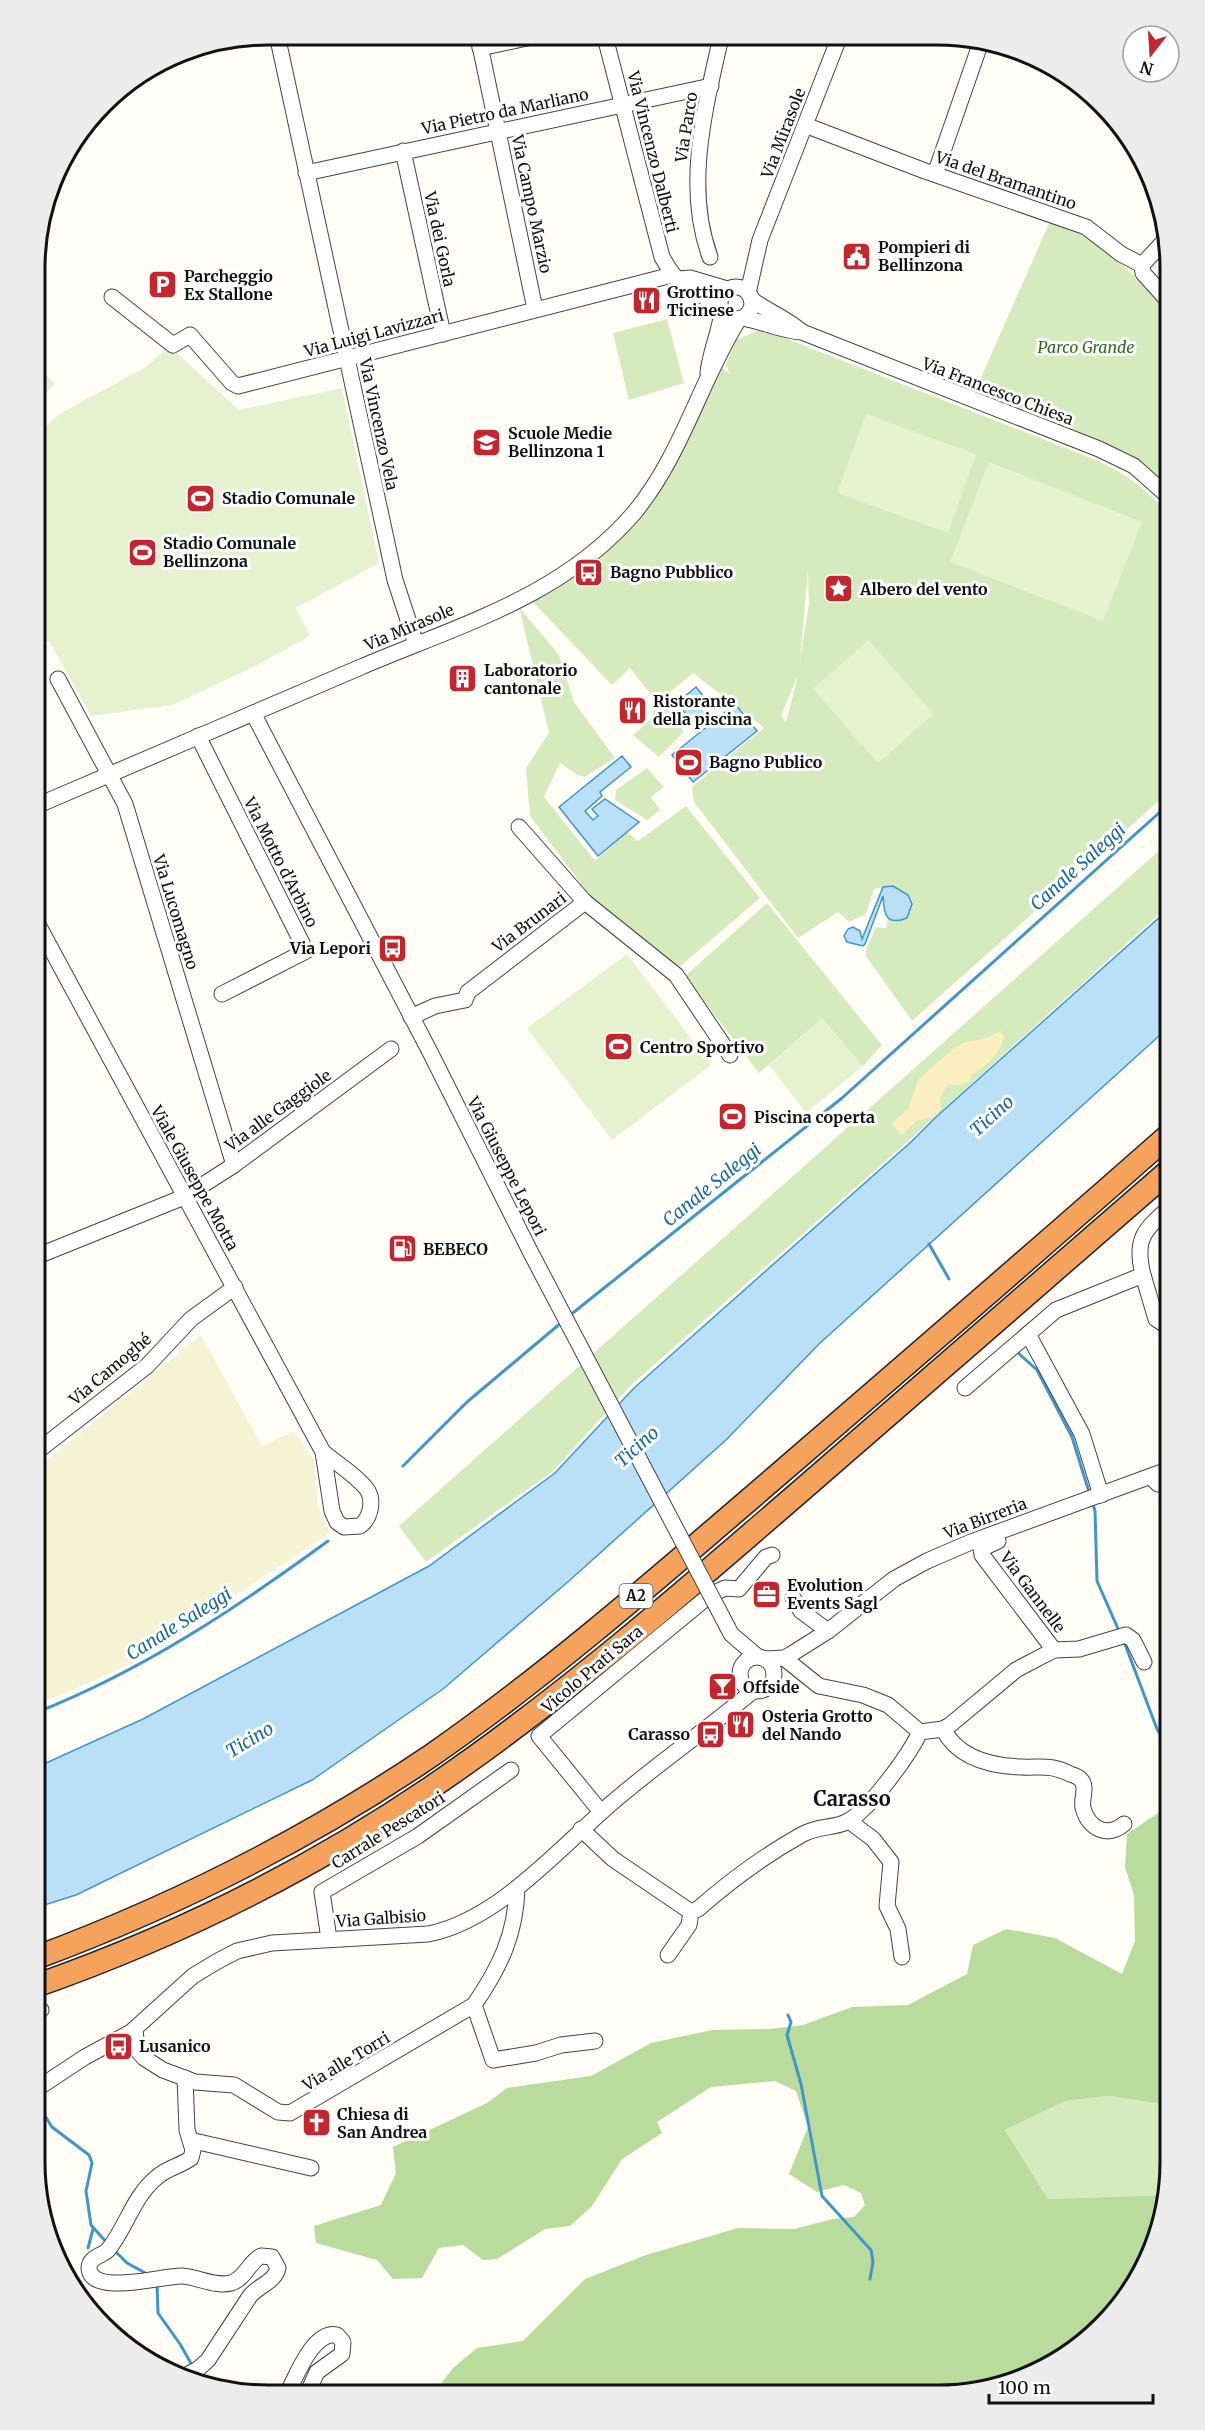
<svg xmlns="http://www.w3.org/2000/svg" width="1205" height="2430" font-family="Merriweather,serif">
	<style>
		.farmland { fill: #f6f3d4 }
		.green { fill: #d5ebbd; fill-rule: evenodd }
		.forest { fill: #b9dc9c }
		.sand { fill: #fbeec1 }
		.pitch { fill: #e6f2cf }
		.water { fill: #b9e0f7; stroke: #3f96cf; stroke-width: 1.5 }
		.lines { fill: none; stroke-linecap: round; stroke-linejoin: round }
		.stream { stroke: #3f96cf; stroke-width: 3 }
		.minor-casing { stroke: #444; stroke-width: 17 }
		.highway-casing { stroke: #222; stroke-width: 25 }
		.minor { stroke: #fff; stroke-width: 15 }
		.highway { stroke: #f5a25d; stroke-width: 22 }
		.minor-bridge-casing { stroke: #444; stroke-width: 17; stroke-linecap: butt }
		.minor-bridge { stroke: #fff; stroke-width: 15 }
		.labels { text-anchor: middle; stroke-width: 6; stroke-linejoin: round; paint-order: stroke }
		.shield { fill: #fff; stroke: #585858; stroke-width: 1.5 }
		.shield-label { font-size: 15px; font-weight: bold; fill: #111 }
		.street-label { font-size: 16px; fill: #111; stroke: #fff }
		.poi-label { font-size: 16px; font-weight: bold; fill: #111; stroke: #fff; text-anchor: start }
		.park-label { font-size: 16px; font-style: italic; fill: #2f6b1f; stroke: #fff }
		.water-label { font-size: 18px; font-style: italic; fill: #1768a6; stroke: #fff }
		.quarter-label { font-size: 20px; font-weight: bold; fill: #111; stroke: #fff }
		.rim { fill: none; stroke: #111; stroke-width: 3 }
	</style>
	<rect width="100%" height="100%" fill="#fffdf5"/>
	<!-- farmland -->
	<polygon class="farmland" points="201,1335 262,1446 294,1431 314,1460 318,1506 330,1533 135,1662 35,1706 35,1470"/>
	<!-- green -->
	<g class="green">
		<polygon points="1051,219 1102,245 1170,311 1170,489 1133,459 975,391"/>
		<polygon points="667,319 684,383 629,400 613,333"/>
		<path d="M762 329 1096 460C1127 474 1149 491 1170 516V791L912 1021 866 956V950L876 927 886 928 888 918 898 921 884 887 874 889 866 914 849 922 838 912 798 938 694 802 692 787 764 728 693 673 662 699 684 732 659 757 633 735 649 721 660 700 657 702 630 668 612 685 532 601 592 560 644 510 677 463 718 363 730 375 726 365 736 340ZM808 571 809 604 800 660V659ZM796 679 797 680 786 722 781 716Z"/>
		<polygon points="519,607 559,655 574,702 615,758 584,777 576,774 560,763 544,797 595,861 627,832 638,841 686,806 760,898 677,969 595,902 530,816 526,768 549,733"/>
		<polygon points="647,768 664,787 651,797 660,810 647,820 615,800 616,790"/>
		<polygon points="1170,841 1170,904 907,1142 631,1385 553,1471 426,1562 399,1526"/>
		<polygon points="767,903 882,1045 863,1066 822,1019 759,1073 685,976"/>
		<polygon points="1109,2096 1170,2105 1170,2178 1166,2195 1048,2199 1005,2130 1065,2101"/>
	</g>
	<!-- forest -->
	<polygon class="forest" points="1170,1805 1170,2105 1109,2096 1065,2101 1005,2130 1048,2199 1166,2195 1153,2251 1122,2304 1067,2356 1012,2383 937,2395 433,2394 453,2368 477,2348 523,2341 585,2279 646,2255 738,2228 794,2229 833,2219 854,2217 865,2205 861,2193 844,2185 817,2192 789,2174 808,2127 796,2091 775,2081 711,2087 657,2122 662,2133 622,2159 592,2206 570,2226 545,2229 497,2259 483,2260 463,2245 439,2248 422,2278 393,2279 377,2260 316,2243 314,2226 381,2205 396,2173 393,2147 487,2103 507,2088 591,2076 651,2043 712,2030 769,2029 803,2025 852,2007 908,2005 967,1974 973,1945 1006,1929 1055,1938 1122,1974 1135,1941 1134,1895 1125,1867 1127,1834"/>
	<!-- sand -->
	<path class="sand" d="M1001 1031 1004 1037C1001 1052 986 1067 972 1074L970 1081 959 1085 948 1084 940 1097 941 1108 936 1117 918 1120 902 1135 891 1124 908 1109 918 1080 953 1049 963 1043 987 1038Z"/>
	<!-- pitch -->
	<g class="pitch">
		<polygon points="169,346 239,410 342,388 379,563 296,608 310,636 255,666 173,705 91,716 49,641 44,642 36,627 36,434 61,413 146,367"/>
		<polygon points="36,366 55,383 36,404"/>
		<polygon points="866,414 976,454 948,533 837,493"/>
		<polygon points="989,462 1142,522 1103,621 950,562"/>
		<polygon points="868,640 934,714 878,763 813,689"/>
		<polygon points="627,954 711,1065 612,1140 527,1028"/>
		<polygon points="822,1019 863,1066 806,1113 769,1065"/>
	</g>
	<!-- water -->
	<g class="water">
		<polygon points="696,687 712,707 693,723 677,703"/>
		<polygon points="735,704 757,731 693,782 672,755"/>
		<polygon points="622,756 631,767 600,792 602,796 585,811 593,820 598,816 592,809 605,799 639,822 598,856 559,807"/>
		<path d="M893 886 908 895 912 904 907 918C884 927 884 911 883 896L865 944 863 946 847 942 844 936 848 929 853 927 860 931 862 939 883 887Z"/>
		<polygon points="1170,908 1170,1026 819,1344 727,1439 570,1580 443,1689 312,1780 76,1895 35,1908 35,1768 143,1719 429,1566 555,1473 634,1388 911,1142 936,1117"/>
	</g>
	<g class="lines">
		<!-- stream -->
		<g class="stream">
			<polyline points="929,1244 949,1279"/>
			<polyline points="569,1316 842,1098 1170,803"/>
			<polyline points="1016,1351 1037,1370 1072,1437 1089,1492"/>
			<polyline points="403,1466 467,1402 562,1322"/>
			<polyline points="1092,1501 1095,1511 1097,1581 1119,1631"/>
			<polyline points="1123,1639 1157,1729 1170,1751"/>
			<path d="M35 1713C142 1671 235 1609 328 1541"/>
			<polyline points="788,2015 791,2022 787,2035 801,2084 822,2196 871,2250 873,2262 870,2279"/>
			<polyline points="35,2100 52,2127 89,2155 92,2163 86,2191 91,2225 107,2243"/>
			<polyline points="88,2248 93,2229"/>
			<polyline points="114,2250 127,2263 149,2275"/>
			<polyline points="157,2285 158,2313 180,2344 193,2367"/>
		</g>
		<defs>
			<g id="minor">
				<polyline points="277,35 395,580 416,644"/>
				<polyline points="478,36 535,309"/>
				<path d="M605 37 662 257C668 268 678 283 690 290 700 295 710 299 720 306"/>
				<polyline points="480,48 536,36"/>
				<polyline points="805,125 925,171 1086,227 1121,254 1142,265"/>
				<polyline points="403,151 443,334"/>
				<polyline points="306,173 711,86"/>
				<polyline points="935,174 982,39"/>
				<path d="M710 257C684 186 705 109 721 37"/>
				<polyline points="1142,265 1143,273 1170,303"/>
				<polyline points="1142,265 1166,239"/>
				<polyline points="680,279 690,278 727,289"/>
				<circle cx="736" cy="303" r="16"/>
				<polyline points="748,293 760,240 839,38"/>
				<polyline points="112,297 173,345 190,335 232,383 238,386 672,275"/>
				<path d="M751 299C768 312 787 318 802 332"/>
				<path d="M742 318C763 321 781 331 802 332L1099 449 1134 466 1170 498"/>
				<path d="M708 373C710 351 720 332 722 311"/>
				<polyline points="58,679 125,804 234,1165"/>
				<polyline points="253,713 430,1052 531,1253"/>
				<polyline points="198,736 306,951 222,994"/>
				<path d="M36 806C144 759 253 714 361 667 459 625 562 597 634 513 682 455 700 381 739 319"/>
				<polyline points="585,902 676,975 730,1055"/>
				<path d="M36 921 323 1452 332 1511 337 1522 344 1527 360 1526C370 1519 374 1502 368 1491 362 1480 334 1461 323 1452"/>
				<polyline points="411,1017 435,1006 465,1000 468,992 585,902 519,827"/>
				<polyline points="35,1257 184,1197 234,1165 391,1049"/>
				<polyline points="1143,1275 1156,1319 1170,1328"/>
				<polyline points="1028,1334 1082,1434 1101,1495"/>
				<path d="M965 1388 1056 1310 1143 1275C1134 1239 1144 1230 1170 1207"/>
				<polyline points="35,1453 147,1366 191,1319 235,1287"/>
				<polyline points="1151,1477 1158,1484 1170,1485"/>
				<polyline points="998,1541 981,1549 982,1555 1054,1650"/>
				<polyline points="793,1598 801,1611 828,1631"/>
				<polyline points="728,1628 731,1634 758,1657"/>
				<circle cx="757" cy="1674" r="17"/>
				<polyline points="784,1658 819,1686 863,1695 888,1705 920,1732"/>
				<polyline points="766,1659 784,1658 790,1655 828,1631 894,1579 927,1561 971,1542 1170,1469"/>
				<path d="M943 1729C958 1758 989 1766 1021 1767 1041 1768 1050 1764 1070 1774 1074 1775 1079 1777 1082 1781 1087 1788 1081 1800 1083 1808 1089 1829 1107 1838 1124 1824"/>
				<polyline points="601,1812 539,1736 710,1595 725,1588 739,1589 766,1557 772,1555"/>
				<polyline points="849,1821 873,1839 891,1862 887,1906 898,1929 902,1957"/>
				<path d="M581 1829 613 1859 691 1912 698 1909C731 1880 765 1855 803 1834 816 1827 831 1828 844 1823 867 1814 909 1755 920 1732L943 1729 950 1725 1016 1670 1029 1663 1054 1650 1079 1649 1126 1635 1133 1640 1144 1662"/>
				<polyline points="329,1939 322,1892 418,1836 511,1770"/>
				<polyline points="668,1955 689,1925 691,1912"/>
				<polyline points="474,2005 493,2060 536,2053 561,2045 595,2041"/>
				<polyline points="35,2012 41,2010"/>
				<path d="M135 2029 137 2050 144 2058 163 2070 195 2082 234 2085 278 2112 290 2113 474 2005C500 1967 516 1934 517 1888"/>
				<path d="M35 2090 85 2057 131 2032 193 1976 216 1962 237 1951 272 1943 428 1934C501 1920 564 1842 620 1796 663 1760 710 1727 753 1691"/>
				<polyline points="190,2140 311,2168"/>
				<path d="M183 2377 198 2369 208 2360 250 2296C259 2285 275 2282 278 2268L272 2257 261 2256C249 2262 245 2279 231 2283 215 2287 198 2277 182 2276 165 2275 91 2297 89 2268 89 2257 102 2256 108 2250 126 2228 133 2197 156 2178 166 2168 181 2166 191 2158L193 2150 187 2130 185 2078"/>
				<path d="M287 2394C296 2377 313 2330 337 2335L343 2342 342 2354 317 2372 307 2394"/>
			</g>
			<g id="highway">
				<path d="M35 1958C175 1906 308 1839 432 1755 554 1670 666 1571 779 1474 910 1361 1041 1248 1170 1134"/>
				<path d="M35 1986C183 1934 326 1862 455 1771 575 1687 686 1590 796 1495 921 1387 1046 1279 1170 1170"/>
			</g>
		</defs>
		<!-- minor casing -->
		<use href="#minor" class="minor-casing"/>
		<!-- highway casing -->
		<use href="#highway" class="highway-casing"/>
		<!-- minor -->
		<use href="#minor" class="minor"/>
		<!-- highway -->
		<use href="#highway" class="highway"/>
		<defs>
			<polyline id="minor-bridge" points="531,1253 728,1628"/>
		</defs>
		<!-- minor-bridge casing -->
		<use href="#minor-bridge" class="minor-bridge-casing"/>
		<!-- minor-bridge -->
		<use href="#minor-bridge" class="minor-bridge"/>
	</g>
	<!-- icons -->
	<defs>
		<symbol id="civic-square" viewBox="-11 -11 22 22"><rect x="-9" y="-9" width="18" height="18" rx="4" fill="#c4262e" stroke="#fff"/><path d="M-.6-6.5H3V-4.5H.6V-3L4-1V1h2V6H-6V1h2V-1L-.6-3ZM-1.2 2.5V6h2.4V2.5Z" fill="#fff"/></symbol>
		<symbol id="parking-square" viewBox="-11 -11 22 22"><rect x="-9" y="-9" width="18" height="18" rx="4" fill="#c4262e" stroke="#fff"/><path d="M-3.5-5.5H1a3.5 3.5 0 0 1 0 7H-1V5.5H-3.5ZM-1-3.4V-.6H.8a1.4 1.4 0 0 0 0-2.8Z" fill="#fff"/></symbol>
		<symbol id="restaurant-square" viewBox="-11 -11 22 22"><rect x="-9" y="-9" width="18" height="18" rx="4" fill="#c4262e" stroke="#fff"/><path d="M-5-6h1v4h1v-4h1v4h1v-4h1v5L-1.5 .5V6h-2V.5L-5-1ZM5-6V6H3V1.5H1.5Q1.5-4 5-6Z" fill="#fff"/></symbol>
		<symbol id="school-square" viewBox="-11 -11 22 22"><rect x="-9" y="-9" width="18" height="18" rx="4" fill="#c4262e" stroke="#fff"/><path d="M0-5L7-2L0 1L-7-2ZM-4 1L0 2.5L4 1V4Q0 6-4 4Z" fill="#fff"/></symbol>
		<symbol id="stadium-square" viewBox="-11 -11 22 22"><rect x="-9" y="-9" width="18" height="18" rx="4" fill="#c4262e" stroke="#fff"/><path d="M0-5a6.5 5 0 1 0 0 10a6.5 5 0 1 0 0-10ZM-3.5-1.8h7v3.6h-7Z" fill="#fff"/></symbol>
		<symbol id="bus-square" viewBox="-11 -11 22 22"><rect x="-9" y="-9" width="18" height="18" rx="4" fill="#c4262e" stroke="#fff"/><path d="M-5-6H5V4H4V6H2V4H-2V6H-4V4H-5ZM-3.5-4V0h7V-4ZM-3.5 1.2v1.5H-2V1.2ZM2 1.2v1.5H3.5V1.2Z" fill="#fff"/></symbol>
		<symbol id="sight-square" viewBox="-11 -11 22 22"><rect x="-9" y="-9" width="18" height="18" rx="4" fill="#c4262e" stroke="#fff"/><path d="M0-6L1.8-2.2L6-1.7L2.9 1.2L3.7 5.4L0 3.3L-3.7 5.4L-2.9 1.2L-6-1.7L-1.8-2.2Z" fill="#fff"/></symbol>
		<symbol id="building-square" viewBox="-11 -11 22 22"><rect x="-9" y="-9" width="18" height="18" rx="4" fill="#c4262e" stroke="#fff"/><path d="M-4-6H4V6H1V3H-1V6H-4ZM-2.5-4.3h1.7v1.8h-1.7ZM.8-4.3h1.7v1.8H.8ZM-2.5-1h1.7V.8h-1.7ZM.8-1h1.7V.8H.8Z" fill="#fff"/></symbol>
		<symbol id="fuel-square" viewBox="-11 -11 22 22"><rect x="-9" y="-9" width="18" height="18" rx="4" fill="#c4262e" stroke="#fff"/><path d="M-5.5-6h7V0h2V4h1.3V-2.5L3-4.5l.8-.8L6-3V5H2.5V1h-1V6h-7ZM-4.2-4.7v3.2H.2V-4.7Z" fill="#fff"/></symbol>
		<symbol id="office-square" viewBox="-11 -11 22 22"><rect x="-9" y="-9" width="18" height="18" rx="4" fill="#c4262e" stroke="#fff"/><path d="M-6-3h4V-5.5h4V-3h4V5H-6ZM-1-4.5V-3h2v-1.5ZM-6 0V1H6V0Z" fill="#fff"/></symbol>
		<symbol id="bar-square" viewBox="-11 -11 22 22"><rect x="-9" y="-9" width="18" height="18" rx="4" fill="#c4262e" stroke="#fff"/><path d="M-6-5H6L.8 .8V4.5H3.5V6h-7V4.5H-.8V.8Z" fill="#fff"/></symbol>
		<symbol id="church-square" viewBox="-11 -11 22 22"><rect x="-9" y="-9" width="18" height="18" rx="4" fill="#c4262e" stroke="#fff"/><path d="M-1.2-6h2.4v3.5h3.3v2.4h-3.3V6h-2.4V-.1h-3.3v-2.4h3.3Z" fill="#fff"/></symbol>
	</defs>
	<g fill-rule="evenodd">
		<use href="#civic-square" x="840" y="240" width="33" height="33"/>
		<use href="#parking-square" x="146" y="268" width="33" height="33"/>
		<use href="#restaurant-square" x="630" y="284" width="33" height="33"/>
		<use href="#school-square" x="470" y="426" width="33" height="33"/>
		<use href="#stadium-square" x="184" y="482" width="33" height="33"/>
		<use href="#stadium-square" x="126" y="536" width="33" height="33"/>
		<use href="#bus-square" x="572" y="556" width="33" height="33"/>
		<use href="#sight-square" x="822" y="572" width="33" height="33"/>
		<use href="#building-square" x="446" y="662" width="33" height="33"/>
		<use href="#restaurant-square" x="616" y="694" width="33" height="33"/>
		<use href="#stadium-square" x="672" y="746" width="33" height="33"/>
		<use href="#bus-square" x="376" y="932" width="33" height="33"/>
		<use href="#stadium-square" x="602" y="1030" width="33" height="33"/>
		<use href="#stadium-square" x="716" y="1100" width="33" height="33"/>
		<use href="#fuel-square" x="386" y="1232" width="33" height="33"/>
		<use href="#office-square" x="750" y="1578" width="33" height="33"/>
		<use href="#bar-square" x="706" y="1670" width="33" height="33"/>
		<use href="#restaurant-square" x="724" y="1708" width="33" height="33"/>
		<use href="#bus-square" x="694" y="1718" width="33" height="33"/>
		<use href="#bus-square" x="102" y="2030" width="33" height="33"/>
		<use href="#church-square" x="300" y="2106" width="33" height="33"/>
	</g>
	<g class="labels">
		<!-- shield labels -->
		<rect class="shield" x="619.5" y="1584" width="33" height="24" rx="4.5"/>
		<g class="shield-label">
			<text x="636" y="1601">A2</text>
		</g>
		<!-- street labels -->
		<g class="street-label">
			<text transform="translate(505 111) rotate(-12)" y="6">Via Pietro da Marliano</text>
			<text transform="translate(686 127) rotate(-81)" y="6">Via Parco</text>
			<text transform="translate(783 133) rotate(-69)" y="6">Via Mirasole</text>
			<text transform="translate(653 152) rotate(76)" y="6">Via Vincenzo Dalberti</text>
			<text transform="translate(1006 180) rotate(19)" y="6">Via del Bramantino</text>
			<text transform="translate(532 204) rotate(78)" y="6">Via Campo Marzio</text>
			<text transform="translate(440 239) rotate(78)" y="6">Via dei Gorla</text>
			<text transform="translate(374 333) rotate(-15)" y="6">Via Luigi Lavizzari</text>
			<text transform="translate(998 391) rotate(21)" y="6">Via Francesco Chiesa</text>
			<text transform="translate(379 424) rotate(78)" y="6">Via Vincenzo Vela</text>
			<text transform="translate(409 627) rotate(-23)" y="6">Via Mirasole</text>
			<text transform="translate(281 862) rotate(63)" y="6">Via Motto d'Arbino</text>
			<text transform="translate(176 912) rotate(73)" y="6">Via Lucomagno</text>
			<text transform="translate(529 922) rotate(-37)" y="6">Via Brunari</text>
			<text transform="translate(278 1110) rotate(-36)" y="6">Via alle Gaggiole</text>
			<text transform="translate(507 1166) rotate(63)" y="6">Via Giuseppe Lepori</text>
			<text transform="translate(195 1178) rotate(61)" y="6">Viale Giuseppe Motta</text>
			<text transform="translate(110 1369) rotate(-40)" y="6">Via Camoghé</text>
			<text transform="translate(985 1518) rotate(-21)" y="6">Via Birreria</text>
			<text transform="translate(1033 1592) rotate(53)" y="6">Via Gannelle</text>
			<text transform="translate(592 1669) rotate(-40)" y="6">Vicolo Prati Sara</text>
			<text transform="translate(388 1830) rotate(-32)" y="6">Carrale Pescatori</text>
			<text transform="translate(381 1918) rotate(-4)" y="6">Via Galbisio</text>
			<text transform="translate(346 2061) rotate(-31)" y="6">Via alle Torri</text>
		</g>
		<!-- poi labels -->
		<g class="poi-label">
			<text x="878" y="253">Pompieri di<tspan x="878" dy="18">Bellinzona</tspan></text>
			<text x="184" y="282">Parcheggio<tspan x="184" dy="18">Ex Stallone</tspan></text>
			<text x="667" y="298">Grottino<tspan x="667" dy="18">Ticinese</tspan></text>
			<text x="508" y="439">Scuole Medie<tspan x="508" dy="18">Bellinzona 1</tspan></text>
			<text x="222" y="504">Stadio Comunale</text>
			<text x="163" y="549">Stadio Comunale<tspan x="163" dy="18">Bellinzona</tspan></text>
			<text x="610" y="578">Bagno Pubblico</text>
			<text x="860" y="595">Albero del vento</text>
			<text x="484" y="676">Laboratorio<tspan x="484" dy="18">cantonale</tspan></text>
			<text x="653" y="707">Ristorante<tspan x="653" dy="18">della piscina</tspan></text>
			<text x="709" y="768">Bagno Publico</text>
			<text x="371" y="954" text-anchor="end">Via Lepori</text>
			<text x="640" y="1053">Centro Sportivo</text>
			<text x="754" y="1123">Piscina coperta</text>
			<text x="423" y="1255">BEBECO</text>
			<text x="787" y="1591">Evolution<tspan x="787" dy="18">Events Sagl</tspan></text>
			<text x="743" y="1693">Offside</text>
			<text x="762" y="1722">Osteria Grotto<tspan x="762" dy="18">del Nando</tspan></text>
			<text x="690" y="1740" text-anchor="end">Carasso</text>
			<text x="139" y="2052">Lusanico</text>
			<text x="337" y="2120">Chiesa di<tspan x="337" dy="18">San Andrea</tspan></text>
		</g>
		<!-- park labels -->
		<g class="park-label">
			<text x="1086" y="353">Parco Grande</text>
		</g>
		<!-- water labels -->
		<g class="water-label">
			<text transform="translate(1078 867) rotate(-42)" y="6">Canale Saleggi</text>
			<text transform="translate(992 1116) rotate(-42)" y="6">Ticino</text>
			<text transform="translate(712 1185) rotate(-39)" y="6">Canale Saleggi</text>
			<text transform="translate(637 1447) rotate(-42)" y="6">Ticino</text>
			<text transform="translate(179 1624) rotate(-32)" y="6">Canale Saleggi</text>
			<text transform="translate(250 1740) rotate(-31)" y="6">Ticino</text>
		</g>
		<!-- quarter labels -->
		<g class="quarter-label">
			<text x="852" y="1806">Carasso</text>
		</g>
	</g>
	<!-- crop -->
	<path d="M0 0H1205V2430H0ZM268 45H937A223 223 0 0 1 1160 268V2162A223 223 0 0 1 937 2385H268A223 223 0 0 1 45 2162V268A223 223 0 0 1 268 45Z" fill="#ececec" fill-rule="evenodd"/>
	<path class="rim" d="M268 45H937A223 223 0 0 1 1160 268V2162A223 223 0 0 1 937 2385H268A223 223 0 0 1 45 2162V268A223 223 0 0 1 268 45Z"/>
	<!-- north arrow -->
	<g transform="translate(1151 54) rotate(197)"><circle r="28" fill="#ffffff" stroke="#a0a0a0" stroke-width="1.5"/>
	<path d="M0-4.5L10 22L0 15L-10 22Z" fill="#c4262e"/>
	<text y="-9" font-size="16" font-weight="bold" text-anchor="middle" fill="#111111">N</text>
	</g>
	<!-- scale -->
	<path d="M989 2394v9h164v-9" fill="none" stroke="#111111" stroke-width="3"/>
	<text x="998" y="2394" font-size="18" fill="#111111" stroke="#ffffff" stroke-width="4.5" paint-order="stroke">100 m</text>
</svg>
